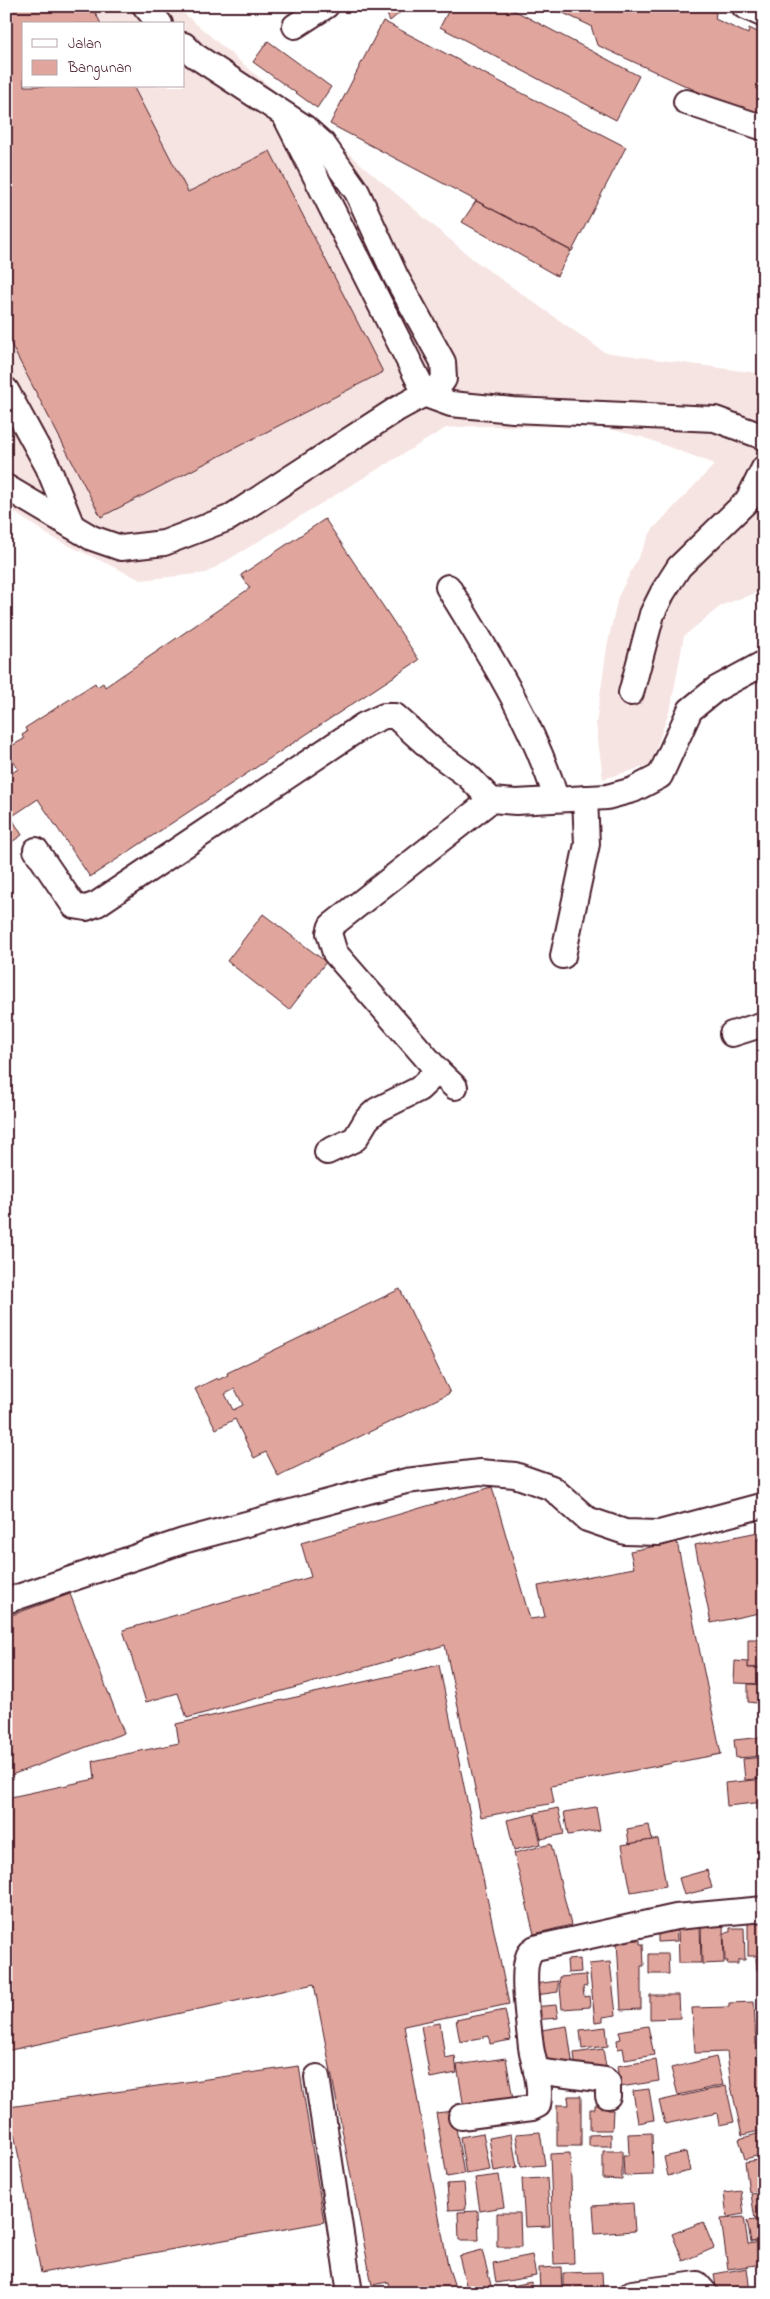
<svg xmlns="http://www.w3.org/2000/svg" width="770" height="2299" font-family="'Indie Flower',sans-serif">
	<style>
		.built { fill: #f6e4e2; fill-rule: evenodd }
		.building { fill: #e0a69d; stroke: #4a1f2b; fill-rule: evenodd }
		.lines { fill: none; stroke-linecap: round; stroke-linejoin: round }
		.minor-casing { stroke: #4a1f2b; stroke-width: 28 }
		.minor { stroke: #fff; stroke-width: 24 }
	</style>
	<rect width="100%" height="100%" fill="#fff"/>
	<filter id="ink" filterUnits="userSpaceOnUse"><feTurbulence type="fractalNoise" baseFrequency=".02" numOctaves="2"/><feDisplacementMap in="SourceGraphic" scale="10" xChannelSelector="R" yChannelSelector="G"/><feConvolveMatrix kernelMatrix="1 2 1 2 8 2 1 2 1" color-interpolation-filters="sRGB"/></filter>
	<g filter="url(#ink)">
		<!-- built -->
		<path class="built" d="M6 6H175L474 260 604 352 764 374V590L722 605 684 636 671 706 650 765 603 779 596 724 607 647 618 597 652 530 715 464 642 437 601 427 474 426 446 428 206 573 141 580 53 538 6 507ZM24 24H184V86H24Z"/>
		<!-- building -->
		<g class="building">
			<polygon points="6,6 92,6 101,24 24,24 24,86 133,86 188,192 270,151 383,372 101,517 6,335"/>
			<polygon points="383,6 408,6 390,21"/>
			<polygon points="451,6 506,6 639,76 616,120 440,27"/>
			<polygon points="548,6 702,6 716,13 715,19 748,34 749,28 764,35 764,122 597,45 591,26"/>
			<polygon points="383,21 626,147 572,251 330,124"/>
			<polygon points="268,41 331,87 317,108 253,62"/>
			<polygon points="476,201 571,251 557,276 462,222"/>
			<polygon points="325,519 419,660 90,877 38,799 11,817 22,835 6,846 6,777 18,769 6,749 24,739 22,735 27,732 25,728 95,683 97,687 103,683 105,687 250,588 241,575"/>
			<polygon points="263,914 326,962 289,1010 227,961"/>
			<path d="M400 1289 450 1393 278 1476 266 1452 254 1458 235 1419 216 1429 195 1389 217 1378 218 1380 228 1375 227 1373ZM235 1389 243 1405 233 1410 225 1394Z"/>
			<polygon points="492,1487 530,1619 545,1617 538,1586 634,1568 630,1551 677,1542 721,1754 551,1786 554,1803 481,1817 445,1645 187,1718 178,1693 146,1702 123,1630 311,1577 301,1543"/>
			<polygon points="758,1532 764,1558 764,1612 711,1623 695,1545"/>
			<polygon points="70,1594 124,1733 6,1777 6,1617"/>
			<polygon points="748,1639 764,1639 764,1667 748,1668"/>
			<polygon points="735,1661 748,1662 748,1668 764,1668 764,1684 734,1683"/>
			<polygon points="439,1665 509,2004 404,2026 448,2266 457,2293 390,2293 388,2282 372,2285 314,1984 6,2051 6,1798 95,1779 93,1761 179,1743 176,1724"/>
			<polygon points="748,1684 764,1685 764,1704 748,1702"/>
			<polygon points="764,1737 764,1756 736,1758 734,1740"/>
			<polygon points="764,1757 764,1778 745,1780 743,1759"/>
			<polygon points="764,1779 764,1802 727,1806 725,1783"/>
			<polygon points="596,1807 600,1830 568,1835 564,1812"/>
			<polygon points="558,1808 564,1834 541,1839 535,1813"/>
			<polygon points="534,1814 541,1844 514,1850 507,1820"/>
			<polygon points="649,1825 652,1840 629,1844 627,1829"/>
			<polygon points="658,1839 666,1886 631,1892 622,1845"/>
			<polygon points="551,1844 571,1925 534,1934 514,1853"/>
			<polygon points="707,1870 712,1888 684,1895 679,1878"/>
			<rect x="748" y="1919" width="16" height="37"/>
			<polygon points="658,1922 676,1922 677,1941 658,1942"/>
			<polygon points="701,1924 723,1924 724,1963 702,1964"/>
			<polygon points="678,1925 700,1925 701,1963 679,1963"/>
			<polygon points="730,1928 744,1928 745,1960 738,1960 738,1964 727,1964 728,1961 725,1961 724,1933 730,1932"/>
			<polygon points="640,1940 640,1944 643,1944 644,1966 641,1966 641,2009 621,2010 617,1941"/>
			<polygon points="649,1954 668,1954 669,1974 649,1974"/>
			<polygon points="764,1957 764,1969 757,1970 756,1958"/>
			<polygon points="580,1959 581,1972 568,1973 567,1960"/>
			<polygon points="610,1962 616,2015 603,2017 603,2021 595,2022 589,1964"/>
			<polygon points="586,1975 587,1986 583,1987 584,1997 589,1996 590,2007 562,2009 559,1977"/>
			<polygon points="558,1981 558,1992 536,1995 535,1984"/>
			<polygon points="650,1995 679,1995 680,2018 650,2019"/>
			<polygon points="754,2002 757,2064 764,2063 764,2130 742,2135 731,2086 727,2052 695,2053 692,2008 729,2007 729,2003"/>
			<polygon points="556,2005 558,2018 533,2020 532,2007"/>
			<polygon points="505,2010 511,2040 490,2044 489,2036 460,2042 456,2020"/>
			<polygon points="440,2023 445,2058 455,2056 457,2073 430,2078 421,2026"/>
			<polygon points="567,2026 573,2067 547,2070 541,2030"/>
			<polygon points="648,2026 654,2055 625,2060 623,2048 618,2049 617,2040 621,2039 619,2031"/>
			<polygon points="606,2027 608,2046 582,2049 580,2030"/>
			<polygon points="603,2049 606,2067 576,2071 574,2053"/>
			<polygon points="716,2057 723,2085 678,2095 671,2068"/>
			<polygon points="506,2058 513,2100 464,2108 457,2065"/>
			<polygon points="656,2060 659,2081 620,2087 617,2066"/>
			<polygon points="299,2066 324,2222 41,2273 9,2107"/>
			<polygon points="726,2086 734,2122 719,2125 717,2113 665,2124 659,2101"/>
			<polygon points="649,2089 654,2120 638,2123 633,2091"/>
			<polygon points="568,2096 581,2096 581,2146 557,2146 557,2105 569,2105"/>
			<polygon points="595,2105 607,2105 608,2110 613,2110 612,2130 590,2130 590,2109 595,2109"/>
			<polygon points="453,2111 464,2174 447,2177 436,2113"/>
			<polygon points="540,2132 545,2165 521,2167 516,2134"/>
			<polygon points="764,2132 764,2154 745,2159 739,2139"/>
			<polygon points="483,2133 490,2170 466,2174 460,2137"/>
			<polygon points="652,2133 653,2175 624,2176 623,2155 629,2155 628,2134"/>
			<polygon points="511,2134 517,2167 494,2171 489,2138"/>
			<polygon points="611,2134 611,2146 589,2146 589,2135"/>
			<polygon points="603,2151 622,2151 622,2180 603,2179"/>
			<polygon points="686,2152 690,2171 668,2176 664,2157"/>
			<polygon points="570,2153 574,2263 554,2264 550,2154"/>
			<polygon points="764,2159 764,2190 749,2192 745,2162"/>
			<polygon points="499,2175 504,2207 480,2211 475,2178"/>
			<polygon points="547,2178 550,2226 525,2227 522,2179"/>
			<polygon points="464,2183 466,2209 449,2210 447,2184"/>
			<polygon points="741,2191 744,2214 727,2217 724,2193"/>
			<polygon points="764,2192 764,2218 755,2219 751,2194"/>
			<polygon points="633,2203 635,2231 595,2234 593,2206"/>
			<polygon points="478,2211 479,2240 459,2240 458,2212"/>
			<polygon points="497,2213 520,2213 521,2247 497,2247"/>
			<polygon points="744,2217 748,2244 760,2242 763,2264 728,2269 721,2219"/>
			<polygon points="764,2219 764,2240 751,2242 747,2221"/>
			<polygon points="703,2222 714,2248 683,2261 672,2234"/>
			<polygon points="482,2250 493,2293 468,2293 459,2256"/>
			<polygon points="532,2255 536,2276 496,2283 493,2263"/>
			<polygon points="561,2267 562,2293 540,2293 539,2268"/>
			<polygon points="747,2268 750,2292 717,2293 714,2274"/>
			<polygon points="602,2272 603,2293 563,2293 563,2273"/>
			<polygon points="531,2282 533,2293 508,2293 507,2287"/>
		</g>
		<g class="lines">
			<defs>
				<g id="minor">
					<polyline points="145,6 160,24"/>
					<polyline points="744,6 764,15"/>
					<polyline points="295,26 326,6"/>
					<polyline points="686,102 764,128"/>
					<polyline points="285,116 426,395 451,404 513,410 715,419 764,437"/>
					<polyline points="6,390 48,467 72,526"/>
					<polyline points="6,487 92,538 121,548 164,543 229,518 397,409 439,386 444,379 443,362 396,277 357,192 323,144 304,127 194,55 184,45"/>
					<path d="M448 587C489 654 533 723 556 798"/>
					<polyline points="631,693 652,614 663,592 679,567 748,500 764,468"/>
					<polyline points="36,850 74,906 86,908 97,904 364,725 384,716 395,716 435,752 468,776 491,800 516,802 607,797 633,790 660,776 690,710 716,689 764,663"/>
					<polyline points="563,956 587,844 585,798"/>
					<polyline points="732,1034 764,1024"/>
					<polyline points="455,1087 438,1071 335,953 329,933 331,926 491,800"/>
					<polyline points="327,1152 355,1139 367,1119 377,1110 419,1089 438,1071"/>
					<polyline points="6,1601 183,1541 406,1481 480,1472 515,1475 552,1488 587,1519 625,1532 659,1533 764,1505"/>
					<polyline points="536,2071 605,2080 608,2083 608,2096"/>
					<polyline points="317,2077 350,2293"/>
					<path d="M461 2117 532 2108 538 2105C542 2086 534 2065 531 2047 529 2028 521 1973 528 1957 529 1953 532 1951 535 1948L676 1917 764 1909"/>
					<polyline points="632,2293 697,2284 705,2293"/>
				</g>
			</defs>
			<!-- minor casing -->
			<use href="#minor" class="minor-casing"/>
			<!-- minor -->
			<use href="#minor" class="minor"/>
		</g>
	</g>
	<!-- margin -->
	<rect width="770" height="2299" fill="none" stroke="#fff" stroke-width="25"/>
	<rect x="12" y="12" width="745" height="2274" fill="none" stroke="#4a1f2b" stroke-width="2" filter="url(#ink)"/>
	<!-- legend -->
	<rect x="22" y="22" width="162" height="65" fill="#ffffff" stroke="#b7a5aa"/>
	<rect x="32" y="39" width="25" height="8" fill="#ffffff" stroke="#b7a5aa"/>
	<text x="68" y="48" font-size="15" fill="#4a1f2b">Jalan</text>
	<rect x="32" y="60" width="25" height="15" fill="#e0a69d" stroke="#b7a5aa"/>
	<text x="68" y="72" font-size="15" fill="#4a1f2b">Bangunan</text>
</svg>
